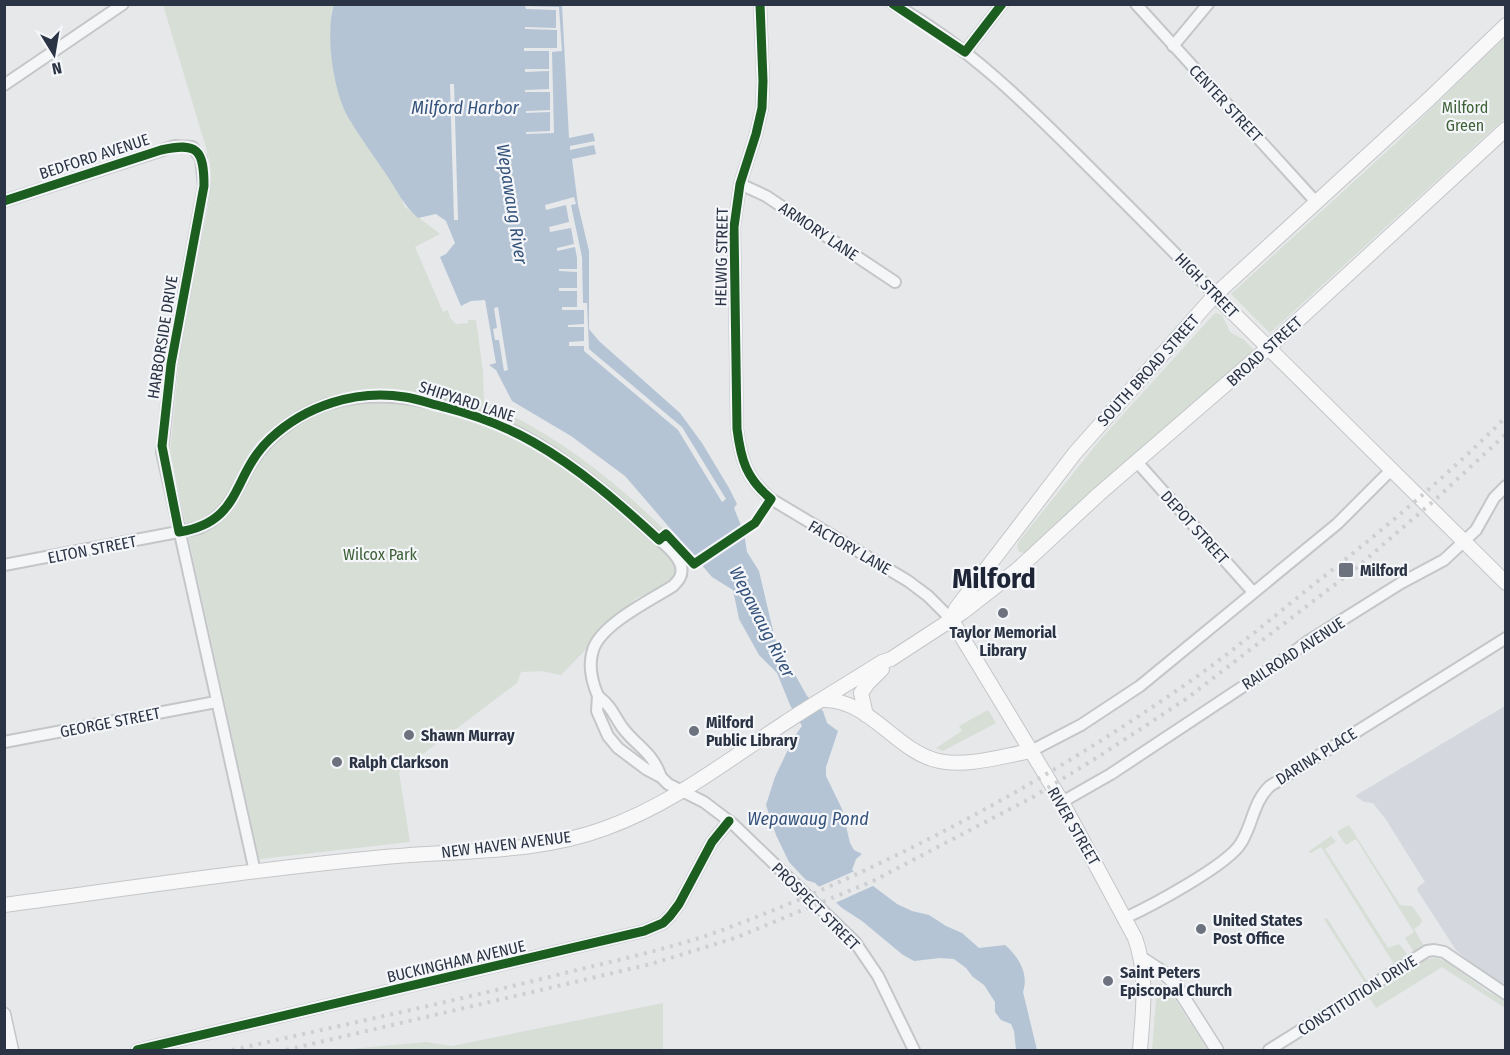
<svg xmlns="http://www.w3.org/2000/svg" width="1510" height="1055" font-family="'Fira Sans Condensed',sans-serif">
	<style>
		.built { fill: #d4d7dd }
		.green { fill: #d6ded6 }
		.water { fill: #b4c4d5 }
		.pier { fill: #e6e8ea }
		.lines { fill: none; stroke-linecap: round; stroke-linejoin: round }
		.minor-casing { stroke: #c4c6c8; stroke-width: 14 }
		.tertiary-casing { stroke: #c4c6c8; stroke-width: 15 }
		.secondary-casing { stroke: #c4c6c8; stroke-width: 16 }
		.minor { stroke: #f5f6f7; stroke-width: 10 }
		.tertiary { stroke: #f5f6f7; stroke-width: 12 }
		.secondary { stroke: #f8f8f8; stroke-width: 14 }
		.rail { stroke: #cecfd2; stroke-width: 4; stroke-dasharray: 3 6; stroke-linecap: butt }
		.cycleway-casing { stroke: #f4f6f9; stroke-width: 13 }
		.cycleway { stroke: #1b5e20; stroke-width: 9 }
		.poi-dot { fill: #6c737f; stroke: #f4f6f9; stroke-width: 2 }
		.labels { text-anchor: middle; stroke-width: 4.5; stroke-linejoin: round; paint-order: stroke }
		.street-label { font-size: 16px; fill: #2b3445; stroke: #f4f6f9 }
		.park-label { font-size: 16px; fill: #3f6138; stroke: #f4f6f9 }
		.poi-label { font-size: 16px; font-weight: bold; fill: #2b3445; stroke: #f4f6f9; text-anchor: start }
		.water-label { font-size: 18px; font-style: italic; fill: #34527a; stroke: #f4f6f9 }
		.town-label { font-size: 28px; font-weight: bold; fill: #1d2536; stroke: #f4f6f9 }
	</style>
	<rect width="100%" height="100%" fill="#e6e8ea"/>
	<!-- built -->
	<polygon class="built" points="1505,706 1505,987 1487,976 1456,950 1417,890 1418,887 1425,882 1385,818 1373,803 1364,802 1355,796"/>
	<!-- green -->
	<g class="green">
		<path d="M163 5H334L331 13 398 191 405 207 440 234 415 247 443 312 448 310 450 318 456 324 468 323V320H476L483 372 484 403C564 436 635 497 694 560L661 586 635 599 561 675 541 671 521 672 517 683 399 772 410 842 260 859 259 857 170 453 180 351 208 207 211 179 210 162 204 141Z"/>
		<polygon points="1505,37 1505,118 1270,333 1231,294 1395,144"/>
		<polygon points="1215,313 1222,315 1230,332 1244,340 1254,350 1030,550 1026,553 1019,552 1017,546 1020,540 1100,440"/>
		<polygon points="988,710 996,723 943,751 936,748 962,731 959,726"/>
		<polygon points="1349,825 1400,905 1412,906 1422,920 1421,924 1414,929 1424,946 1414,952 1405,938 1414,932 1356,839 1346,845 1338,834 1338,831"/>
		<polygon points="1331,836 1336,842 1325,849 1388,948 1399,944 1407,954 1394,964 1321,847 1311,853 1308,852"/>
		<polygon points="1327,918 1366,980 1365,983 1324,919"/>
		<polygon points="1437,958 1447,962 1484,989 1505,1002 1505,1008 1442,967 1376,1008 1369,997 1421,962 1428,959"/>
		<polygon points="1159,984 1166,986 1208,1050 1152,1050 1157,987"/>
		<polygon points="663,1003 663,1050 340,1050 426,1042 452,1046"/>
	</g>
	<!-- water -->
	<path class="water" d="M334 4 562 5 569 138 593 133 595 141 570 146V150L594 145 596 154 572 159 578 205 589 251V329L599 341 680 413 702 443 729 488 737 504 734 508 744 533 747 552 759 571 775 639 807 696 823 711 827 723 838 731 826 767V776L842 809 850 843 854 850 862 854 856 859 852 870 897 904 912 911 929 915 946 926 962 933 979 948 1005 945C1019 957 1029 974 1023 992L1037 1050H1016L1014 1031 1011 1024 1001 1020 995 1012V1002L984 985 973 977 966 968 954 959 940 958 914 961 903 955 862 921 842 908 815 883 806 880 789 862 776 835 766 805 775 777 794 737 802 726 790 705 777 673 759 655 739 619 733 590 712 577 625 476 571 436 512 401 496 370 489 365 496 363 485 300 471 301 461 306 440 257 446 254 455 243 446 221 436 214 418 218C403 205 397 190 386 174 373 155 359 136 348 117 333 90 325 34 334 4Z"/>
	<!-- pier -->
	<g class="pier">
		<polygon points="525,6 559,7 562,51 552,52 554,133 526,134 526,132 550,131 550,112 526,113 526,111 550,110 550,92 525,92 525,90 549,89 549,71 525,72 525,69 549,69 549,51 524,51 524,48 557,48 557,30 525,29 525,27 556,28 556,10 526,9"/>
		<polygon points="450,84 454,84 458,220 454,220"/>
		<polygon points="574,197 576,204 571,205 582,257 583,303 587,303 589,349 682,427 726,499 722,502 678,430 584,351 584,346 569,346 569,342 584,341 584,327 568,327 568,325 584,324 584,310 562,310 562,307 577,307 577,291 559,291 559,288 577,288 577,272 559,271 559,269 577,269 577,258 575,247 557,251 557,248 574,244 571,228 550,232 549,227 569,222 566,205 546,210 545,205"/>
		<polygon points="498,307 508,370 504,371 499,340 495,340 493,329 497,328 494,308"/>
		<polygon points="857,870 875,885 833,904 816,888"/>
	</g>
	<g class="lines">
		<defs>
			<g id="minor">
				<path d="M760 4 763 81 762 108 756 134 740 184 734 227 737 429C741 460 746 478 771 499L908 581 928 596 951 619"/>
				<path d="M893 4C964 43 1023 101 1080 158 1125 203 1171 248 1215 295"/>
				<polyline points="1136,4 1316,202"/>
				<polyline points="1173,46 1208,4"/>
				<polyline points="965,52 1002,4"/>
				<polyline points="4,85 123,4"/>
				<polyline points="740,184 766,196 895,282"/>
				<polyline points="4,201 175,146 192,147 201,158 204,186 171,364 162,452 255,872"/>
				<polyline points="1137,462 1253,592"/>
				<path d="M4 565 199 528C230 514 236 489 252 462 270 433 306 408 339 401 389 389 443 403 491 421 550 444 601 487 647 529 658 539 677 552 681 566 683 575 679 580 673 586 651 600 601 624 593 650 588 665 592 682 598 696"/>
				<polyline points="4,742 216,702"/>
				<polyline points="1031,751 1081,725 1140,686 1337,524 1391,470"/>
				<path d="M661 777C652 751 637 747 622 727 613 714 612 707 598 696L597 711 608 736 618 748 646 769 661 777 668 784 704 802 733 824 855 942 878 976 914 1050"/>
				<polyline points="1062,802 1111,774 1280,662 1307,642 1401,583 1444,560 1476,530 1494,498 1506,486"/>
				<path d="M1125 918C1151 906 1228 865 1241 843 1253 824 1253 802 1270 786L1506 638"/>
				<polyline points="137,1050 644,931 663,923 670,916 679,904 712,842 729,821"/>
				<polyline points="1269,1050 1427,951 1434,950 1444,952 1506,994"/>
			</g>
			<g id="tertiary">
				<polyline points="1140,957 1164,973 1175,984 1217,1050"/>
				<polyline points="4,1014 12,1050"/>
			</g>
			<g id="secondary">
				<polyline points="1215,295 1506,583"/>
				<polyline points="953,615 957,607 1075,453 1215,295 1429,99 1506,25"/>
				<path d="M951 619 1062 802 1135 938C1148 974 1143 1012 1140 1050"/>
				<path d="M822 700C869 698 896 752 939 761 969 767 1002 756 1031 751"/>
				<polyline points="866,715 861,693 868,683 882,669"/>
				<path d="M4 905C131 888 257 869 385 857 458 850 537 854 606 828 672 804 725 762 783 724 815 703 849 683 882 662L891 659 963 612 1018 569 1099 494 1269 347 1506 129"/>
			</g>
		</defs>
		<!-- minor casing -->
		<use href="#minor" class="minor-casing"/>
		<!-- tertiary casing -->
		<use href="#tertiary" class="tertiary-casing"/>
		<!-- secondary casing -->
		<use href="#secondary" class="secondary-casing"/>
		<!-- minor -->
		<use href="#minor" class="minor"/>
		<!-- tertiary -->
		<use href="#tertiary" class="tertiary"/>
		<!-- secondary -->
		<use href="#secondary" class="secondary"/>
		<!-- rail -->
		<g class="rail">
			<path d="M232 1050C343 1025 455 1001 565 973 621 959 679 947 733 926 889 867 1038 786 1176 691 1222 660 1265 624 1308 589 1377 535 1444 479 1506 417"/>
			<polyline points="286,1050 651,964 735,938 873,881 1033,797 1098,757 1186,699 1355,569 1437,498 1506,434"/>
		</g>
		<defs>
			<g id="cycleway">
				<polyline points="893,4 965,52 1002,4"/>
				<path d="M4 201 161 150C197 142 204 149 204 186L171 364 162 446 179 532C243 522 231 476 270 439 305 406 356 389 405 397 418 399 431 404 444 407 475 415 505 426 533 442 579 468 620 504 659 540L666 534 694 564 755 523 771 499C746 478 741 460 737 429L734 227 740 184 756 134 762 108 763 81 760 4"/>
				<polyline points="137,1050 644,931 663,923 670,916 679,904 712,842 729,821"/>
			</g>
		</defs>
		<!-- cycleway casing -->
		<use href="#cycleway" class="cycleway-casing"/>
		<!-- cycleway -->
		<use href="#cycleway" class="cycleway"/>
	</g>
	<!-- markers -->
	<g class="poi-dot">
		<rect x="1338" y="562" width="16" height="16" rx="3"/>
		<circle cx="1003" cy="613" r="6"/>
		<circle cx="694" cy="731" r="6"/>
		<circle cx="409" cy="735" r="6"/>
		<circle cx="337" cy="762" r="6"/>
		<circle cx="1201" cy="929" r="6"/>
		<circle cx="1108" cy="981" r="6"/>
	</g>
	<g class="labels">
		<!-- street labels -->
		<g class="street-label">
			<text transform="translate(1226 103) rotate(47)" y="6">CENTER STREET</text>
			<text transform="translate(94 156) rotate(-18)" y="6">BEDFORD AVENUE</text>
			<text transform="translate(819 231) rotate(34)" y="6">ARMORY LANE</text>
			<text transform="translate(721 257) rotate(-89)" y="6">HELWIG STREET</text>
			<text transform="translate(1207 285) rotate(46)" y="6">HIGH STREET</text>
			<text transform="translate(162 337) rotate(-81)" y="6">HARBORSIDE DRIVE</text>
			<text transform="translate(1264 351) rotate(-42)" y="6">BROAD STREET</text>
			<text transform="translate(1148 370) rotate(-48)" y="6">SOUTH BROAD STREET</text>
			<text transform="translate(467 401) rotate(18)" y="6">SHIPYARD LANE</text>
			<text transform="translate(1195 527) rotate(48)" y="6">DEPOT STREET</text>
			<text transform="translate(850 547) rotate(30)" y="6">FACTORY LANE</text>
			<text transform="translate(92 549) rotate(-11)" y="6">ELTON STREET</text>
			<text transform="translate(1293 653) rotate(-33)" y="6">RAILROAD AVENUE</text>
			<text transform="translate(110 722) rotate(-11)" y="6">GEORGE STREET</text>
			<text transform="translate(1316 756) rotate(-32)" y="6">DARINA PLACE</text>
			<text transform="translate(1074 826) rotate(60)" y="6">RIVER STREET</text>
			<text transform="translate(506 844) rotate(-7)" y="6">NEW HAVEN AVENUE</text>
			<text transform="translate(816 906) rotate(45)" y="6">PROSPECT STREET</text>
			<text transform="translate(456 961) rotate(-13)" y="6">BUCKINGHAM AVENUE</text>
			<text transform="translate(1357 995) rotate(-32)" y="6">CONSTITUTION DRIVE</text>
		</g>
		<!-- park labels -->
		<g class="park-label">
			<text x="1465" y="113">Milford<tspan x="1465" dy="18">Green</tspan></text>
			<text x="380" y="560">Wilcox Park</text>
		</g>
		<!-- poi labels -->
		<g class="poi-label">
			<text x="1360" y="576">Milford</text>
			<text x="1003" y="638" text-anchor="middle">Taylor Memorial<tspan x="1003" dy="18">Library</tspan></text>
			<text x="706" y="728">Milford<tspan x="706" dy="18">Public Library</tspan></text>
			<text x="421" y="741">Shawn Murray</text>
			<text x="349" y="768">Ralph Clarkson</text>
			<text x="1213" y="926">United States<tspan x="1213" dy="18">Post Office</tspan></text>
			<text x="1120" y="978">Saint Peters<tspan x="1120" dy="18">Episcopal Church</tspan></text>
		</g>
		<!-- water labels -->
		<g class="water-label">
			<text x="465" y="114">Milford Harbor</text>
			<text transform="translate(512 204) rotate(81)" y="6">Wepawaug River</text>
			<text transform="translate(762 622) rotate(63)" y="6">Wepawaug River</text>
			<text x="808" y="825">Wepawaug Pond</text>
		</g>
		<!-- town labels -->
		<g class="town-label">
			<text x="994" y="588">Milford</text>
		</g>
	</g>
	<!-- border -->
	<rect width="1510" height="1055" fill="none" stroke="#2b3445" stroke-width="12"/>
	<!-- north arrow -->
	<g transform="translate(54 54) rotate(169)" stroke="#f4f6f9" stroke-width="4.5" paint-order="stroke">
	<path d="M0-4.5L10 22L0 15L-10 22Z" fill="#2b3445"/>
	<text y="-9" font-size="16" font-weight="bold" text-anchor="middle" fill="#2b3445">N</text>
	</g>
</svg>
